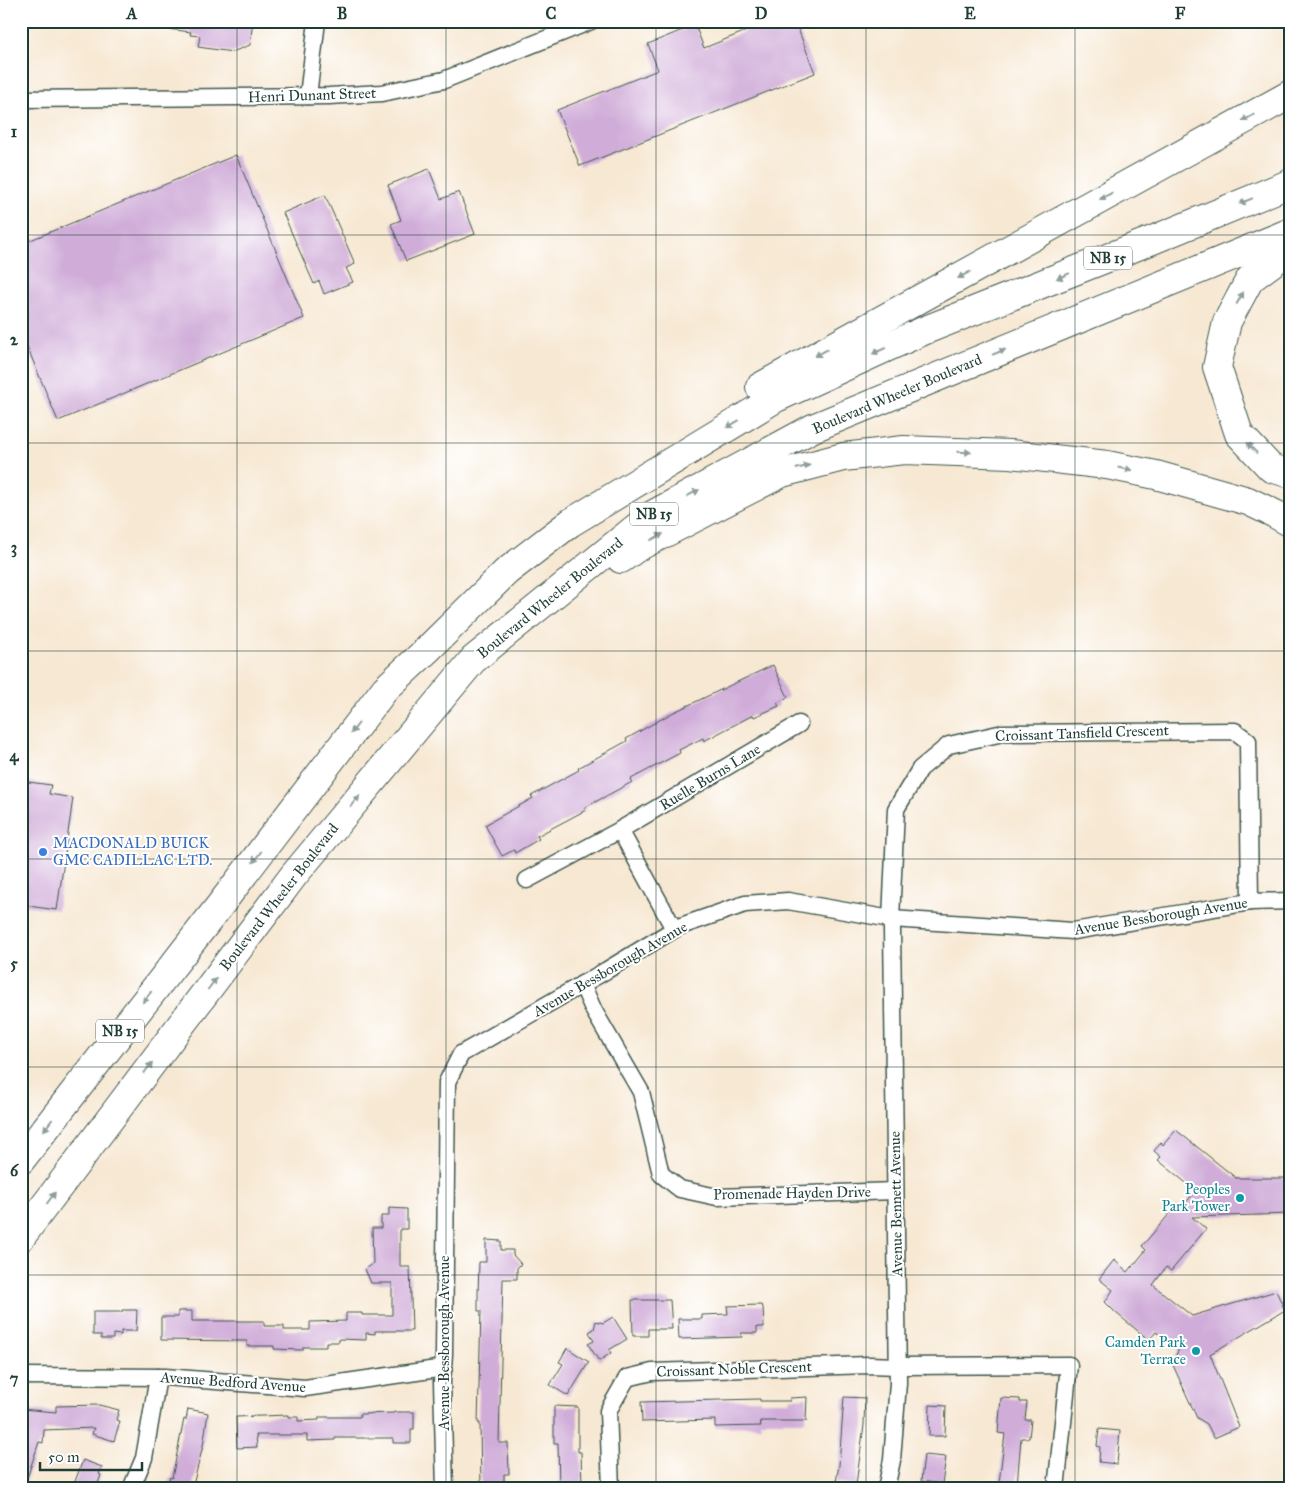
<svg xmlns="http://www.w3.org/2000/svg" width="1312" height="1510" font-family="'IM FELL Great Primer',serif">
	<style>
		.building { fill: #d0add9 }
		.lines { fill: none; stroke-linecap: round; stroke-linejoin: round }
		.street-casing { stroke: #3f574c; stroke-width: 19 }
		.highway-casing { stroke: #3f574c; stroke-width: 30 }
		.street { stroke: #fff; stroke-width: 16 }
		.highway { stroke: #fff; stroke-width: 28 }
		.oneway { fill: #8f9e9a }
		.grid { fill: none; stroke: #1f3d34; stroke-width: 1; stroke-opacity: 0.55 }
		.shop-dot { fill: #3f7fe0; stroke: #fff; stroke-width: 2 }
		.culture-dot { fill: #0f9aa8; stroke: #fff; stroke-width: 2 }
		.labels { text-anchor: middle; stroke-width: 4; stroke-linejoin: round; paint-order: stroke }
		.shield { fill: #fff; stroke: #627771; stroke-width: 1 }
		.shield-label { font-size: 14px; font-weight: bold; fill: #1f3d34 }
		.street-label { font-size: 15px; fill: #1f3d34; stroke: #fff }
		.shop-label { font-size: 15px; fill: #366cbe; stroke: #fff; text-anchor: start }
		.culture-label { font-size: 15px; fill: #0d838f; stroke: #fff; text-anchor: end }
		.neatline { fill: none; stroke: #1f3d34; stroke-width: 2 }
		.grid-label { font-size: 16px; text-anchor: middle; font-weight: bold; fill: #1f3d34 }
	</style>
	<rect width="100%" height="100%" fill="#fff"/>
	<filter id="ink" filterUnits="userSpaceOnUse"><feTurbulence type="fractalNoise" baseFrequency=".02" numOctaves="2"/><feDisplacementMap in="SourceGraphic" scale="10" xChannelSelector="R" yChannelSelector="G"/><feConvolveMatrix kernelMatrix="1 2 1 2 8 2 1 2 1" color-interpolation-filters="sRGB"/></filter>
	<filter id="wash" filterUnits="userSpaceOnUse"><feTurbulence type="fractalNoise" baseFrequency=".0096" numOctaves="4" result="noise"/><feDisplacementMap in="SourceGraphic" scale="20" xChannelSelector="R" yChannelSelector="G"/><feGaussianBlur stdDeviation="1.12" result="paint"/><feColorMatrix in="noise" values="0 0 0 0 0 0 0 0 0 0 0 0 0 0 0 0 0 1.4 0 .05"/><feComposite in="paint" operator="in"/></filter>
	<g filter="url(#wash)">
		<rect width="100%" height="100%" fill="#f7e8d3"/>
		<g id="blocks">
			<!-- building -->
			<g class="building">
				<polygon points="161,21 253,21 250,45 232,52 198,47 200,36 190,35 191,32 160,28"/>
				<polygon points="771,21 795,21 815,73 580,166 557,110 658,70 648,44 695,25 704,48"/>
				<polygon points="236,155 304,318 58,421 21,332 21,244"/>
				<polygon points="429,169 441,199 459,192 475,234 406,261 391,224 401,220 388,185"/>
				<polygon points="325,195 355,264 346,268 353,282 324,294 319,281 314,284 283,213"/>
				<polygon points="773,665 788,697 777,703 779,706 754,717 753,715 704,741 703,738 679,750 680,753 631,779 632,782 584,808 586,810 537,836 539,839 515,853 514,850 502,856 485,825 533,798 531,796 579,770 578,768 627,741 626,739 672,713"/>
				<polygon points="21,781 51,785 49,794 73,798 57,910 21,905"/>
				<polygon points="1176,1130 1236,1178 1291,1178 1291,1214 1192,1217 1206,1229 1171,1271 1166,1267 1153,1285 1192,1316 1276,1291 1285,1310 1210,1354 1239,1427 1214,1438 1207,1424 1197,1418 1172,1363 1179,1349 1156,1332 1149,1340 1116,1313 1105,1302 1113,1290 1099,1279 1114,1260 1128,1272 1146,1250 1142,1246 1177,1205 1181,1208 1196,1191 1158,1160 1161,1157 1154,1151 1161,1143 1163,1145"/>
				<polygon points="389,1208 407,1209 407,1229 400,1229 400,1267 410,1267 412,1331 375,1331 375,1334 366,1333 366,1340 339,1339 339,1342 326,1342 326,1347 303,1347 303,1350 274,1349 274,1346 247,1346 247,1341 161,1340 161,1317 178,1317 178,1311 192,1311 192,1321 264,1321 264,1326 284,1326 284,1330 310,1330 310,1322 346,1321 346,1313 362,1313 362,1315 392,1315 392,1283 371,1283 365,1269 373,1263 372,1228 381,1228 381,1216 389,1216"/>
				<polygon points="486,1240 501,1241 501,1250 513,1250 513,1255 521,1264 517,1268 517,1279 503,1279 499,1443 508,1443 509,1474 504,1474 504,1489 481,1489 480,1423 478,1423 481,1311 478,1311 478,1294 479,1262 486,1262"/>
				<polygon points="632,1300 670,1300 672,1329 648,1329 648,1336 633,1336"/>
				<polygon points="761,1305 763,1307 764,1327 757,1327 757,1333 741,1333 742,1337 679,1339 678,1319 702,1319 702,1315 728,1314 727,1306"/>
				<polygon points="122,1310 137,1310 136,1331 121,1331 121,1335 113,1334 113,1339 101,1339 101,1335 93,1335 93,1312 122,1312"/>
				<polygon points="613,1317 627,1339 609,1350 611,1353 599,1361 588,1344 594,1341 589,1332 594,1329 596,1321 603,1323"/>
				<polygon points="567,1348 589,1362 568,1396 550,1385 563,1364 559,1362"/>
				<polygon points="807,1397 806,1421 760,1421 761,1426 715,1427 715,1420 642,1422 641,1402 760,1399 760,1401 790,1401 790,1398"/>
				<polygon points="844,1397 865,1398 864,1425 856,1485 836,1482 839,1465"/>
				<polygon points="1001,1398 1020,1399 1020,1402 1027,1402 1025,1420 1031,1420 1029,1438 1021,1438 1017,1485 999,1483 1005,1434 998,1433"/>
				<polygon points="99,1405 119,1410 116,1420 120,1421 114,1441 92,1434 94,1428 44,1430 43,1443 39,1442 24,1487 21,1486 21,1409 56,1412 56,1406"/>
				<polygon points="930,1405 946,1406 945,1436 929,1436"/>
				<polygon points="554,1406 578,1407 578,1452 581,1452 582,1487 559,1488 558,1443 554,1443"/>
				<polygon points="188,1409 208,1413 203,1446 193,1485 199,1487 199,1489 166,1489 170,1477 172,1478 184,1419 186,1420"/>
				<polygon points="394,1412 414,1412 414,1429 411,1429 411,1443 393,1443 393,1438 335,1438 335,1440 307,1441 307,1435 256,1435 257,1447 237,1448 236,1417 288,1415 288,1417 298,1417 298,1421 319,1420 319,1417 360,1417 360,1414 394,1413"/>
				<polygon points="1099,1429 1120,1431 1117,1464 1099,1462 1100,1447 1097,1446"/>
				<polygon points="924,1455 946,1457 942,1484 921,1481"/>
				<polygon points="83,1460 102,1467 99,1474 101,1475 96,1489 87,1489 74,1484"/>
			</g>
		</g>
	</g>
	<g filter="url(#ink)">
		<use href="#blocks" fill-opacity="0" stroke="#3f574c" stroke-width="1"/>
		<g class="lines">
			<defs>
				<g id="street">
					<polyline points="308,96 317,21"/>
					<polyline points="21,99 329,96 382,93 444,80 591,21"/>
					<polyline points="620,830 674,929"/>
					<polyline points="527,880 620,830 799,724"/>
					<polyline points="582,984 594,1011 641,1092 661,1174 680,1189 717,1197 895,1191"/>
					<polyline points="21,1376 165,1377 305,1388 444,1368"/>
					<polyline points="131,1489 144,1458 158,1377"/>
					<polyline points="445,1489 442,1382 444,1354 447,1082 461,1054 607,970 678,927 745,904 788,901 891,919 1073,931 1250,902 1291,901"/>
					<polyline points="611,1489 608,1411 627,1378 652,1372 869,1365 898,1366 1069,1365 1056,1489"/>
					<polyline points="886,1489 892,1460 898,1383 892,928 891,919 896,809 920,769 949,745 1003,733 1235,731 1248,741 1250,902"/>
				</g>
				<g id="highway">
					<polyline points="1291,249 1250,279 1227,322 1217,367 1239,434 1271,468 1291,474"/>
					<polyline points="760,387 1291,94"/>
					<polyline points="621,559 638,547 782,473 843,457 904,450 1010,454 1107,465 1156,475 1248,501 1275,514 1291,523"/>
					<polyline points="21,1160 221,904 385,689 427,650 506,572 570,523 776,398 923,331 1155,239 1291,183"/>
					<polyline points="21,1237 294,875 473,660 652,515 813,428 1291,232"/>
				</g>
			</defs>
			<!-- street casing -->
			<use href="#street" class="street-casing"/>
			<!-- highway casing -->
			<use href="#highway" class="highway-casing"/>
			<!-- street -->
			<use href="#street" class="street"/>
			<!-- highway -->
			<use href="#highway" class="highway"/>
		</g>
		<!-- one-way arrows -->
		<defs><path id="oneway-solid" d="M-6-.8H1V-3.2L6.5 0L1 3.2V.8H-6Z" transform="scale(1.25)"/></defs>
		<g class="oneway">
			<use href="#oneway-solid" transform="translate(1248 118) rotate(151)"/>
			<use href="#oneway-solid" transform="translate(1106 196) rotate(151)"/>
			<use href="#oneway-solid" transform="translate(1246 201) rotate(157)"/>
			<use href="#oneway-solid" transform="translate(964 275) rotate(151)"/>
			<use href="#oneway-solid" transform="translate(1063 276) rotate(158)"/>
			<use href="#oneway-solid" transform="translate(1240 298) rotate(-61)"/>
			<use href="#oneway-solid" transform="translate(879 351) rotate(156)"/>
			<use href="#oneway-solid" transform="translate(999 352) rotate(-22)"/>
			<use href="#oneway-solid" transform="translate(821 353) rotate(151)"/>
			<use href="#oneway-solid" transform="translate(733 424) rotate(149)"/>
			<use href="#oneway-solid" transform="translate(1252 448) rotate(-133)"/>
			<use href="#oneway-solid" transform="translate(964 452) rotate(2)"/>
			<use href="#oneway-solid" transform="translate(803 467) rotate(-15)"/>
			<use href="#oneway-solid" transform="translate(1125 469) rotate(11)"/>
			<use href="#oneway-solid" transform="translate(693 493) rotate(-28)"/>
			<use href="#oneway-solid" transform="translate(657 537) rotate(-27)"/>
			<use href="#oneway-solid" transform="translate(355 728) rotate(127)"/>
			<use href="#oneway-solid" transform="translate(355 801) rotate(-50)"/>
			<use href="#oneway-solid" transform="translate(257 857) rotate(127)"/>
			<use href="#oneway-solid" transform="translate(212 984) rotate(-53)"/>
			<use href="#oneway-solid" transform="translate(147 997) rotate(128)"/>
			<use href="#oneway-solid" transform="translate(148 1068) rotate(-53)"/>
			<use href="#oneway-solid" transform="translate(48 1125) rotate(127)"/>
			<use href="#oneway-solid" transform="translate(51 1198) rotate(-53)"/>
		</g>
	</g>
	<!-- grid -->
	<path class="grid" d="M237 21V1489M446 21V1489M656 21V1489M866 21V1489M1075 21V1489M21 235H1291M21 443H1291M21 651H1291M21 859H1291M21 1067H1291M21 1275H1291"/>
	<!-- markers -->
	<circle class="shop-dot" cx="43" cy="852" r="5"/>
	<g class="culture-dot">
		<circle cx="1240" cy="1198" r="5"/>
		<circle cx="1196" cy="1351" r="5"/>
	</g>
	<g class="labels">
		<!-- shield labels -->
		<g class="shield">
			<rect x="1084" y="246.5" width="48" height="23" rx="4"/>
			<rect x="630" y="502.5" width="48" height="23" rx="4"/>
			<rect x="96" y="1019.5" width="48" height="23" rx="4"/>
		</g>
		<g class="shield-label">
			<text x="1108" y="263">NB 15</text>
			<text x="654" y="519">NB 15</text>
			<text x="120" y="1036">NB 15</text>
		</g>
		<!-- street labels -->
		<g class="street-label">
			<text transform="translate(312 95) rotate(-2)" y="5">Henri Dunant Street</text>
			<text transform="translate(897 394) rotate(-23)" y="5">Boulevard Wheeler Boulevard</text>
			<text transform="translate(550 598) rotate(-39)" y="5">Boulevard Wheeler Boulevard</text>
			<text transform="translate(1082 733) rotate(-2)" y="5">Croissant Tansfield Crescent</text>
			<text transform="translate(710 777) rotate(-31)" y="5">Ruelle Burns Lane</text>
			<text transform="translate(279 897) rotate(-52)" y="5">Boulevard Wheeler Boulevard</text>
			<text transform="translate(1161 916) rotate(-9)" y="5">Avenue Bessborough Avenue</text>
			<text transform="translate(610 969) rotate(-30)" y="5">Avenue Bessborough Avenue</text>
			<text transform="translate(792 1193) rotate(-1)" y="5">Promenade Hayden Drive</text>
			<text transform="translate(896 1204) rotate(-91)" y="5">Avenue Bennett Avenue</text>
			<text transform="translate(444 1343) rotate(-90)" y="5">Avenue Bessborough Avenue</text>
			<text transform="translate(734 1369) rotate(-2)" y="5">Croissant Noble Crescent</text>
			<text transform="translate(233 1382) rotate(4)" y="5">Avenue Bedford Avenue</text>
		</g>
		<!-- shop labels -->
		<g class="shop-label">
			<text x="53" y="848">MACDONALD BUICK<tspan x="53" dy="17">GMC CADILLAC LTD.</tspan></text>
		</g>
		<!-- culture labels -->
		<g class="culture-label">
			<text x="1230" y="1194">Peoples<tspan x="1230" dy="17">Park Tower</tspan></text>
			<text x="1186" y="1347">Camden Park<tspan x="1186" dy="17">Terrace</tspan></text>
		</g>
	</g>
	<!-- margin -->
	<rect width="1312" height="1510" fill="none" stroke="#fff" stroke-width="55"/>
	<!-- scale -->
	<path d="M40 1462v8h102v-8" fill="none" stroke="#1f3d34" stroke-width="2.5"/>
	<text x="48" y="1462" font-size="15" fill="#1f3d34" stroke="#ffffff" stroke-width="4" paint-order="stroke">50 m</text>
	<rect x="28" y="28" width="1256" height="1454" class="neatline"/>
	<g class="grid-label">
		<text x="132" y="19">A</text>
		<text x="342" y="19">B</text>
		<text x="551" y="19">C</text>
		<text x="761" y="19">D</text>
		<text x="970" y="19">E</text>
		<text x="1180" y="19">F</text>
		<text x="14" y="137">1</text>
		<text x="14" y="345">2</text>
		<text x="14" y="553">3</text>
		<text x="14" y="761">4</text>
		<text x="14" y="969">5</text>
		<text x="14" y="1176">6</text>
		<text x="14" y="1384">7</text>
	</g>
</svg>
